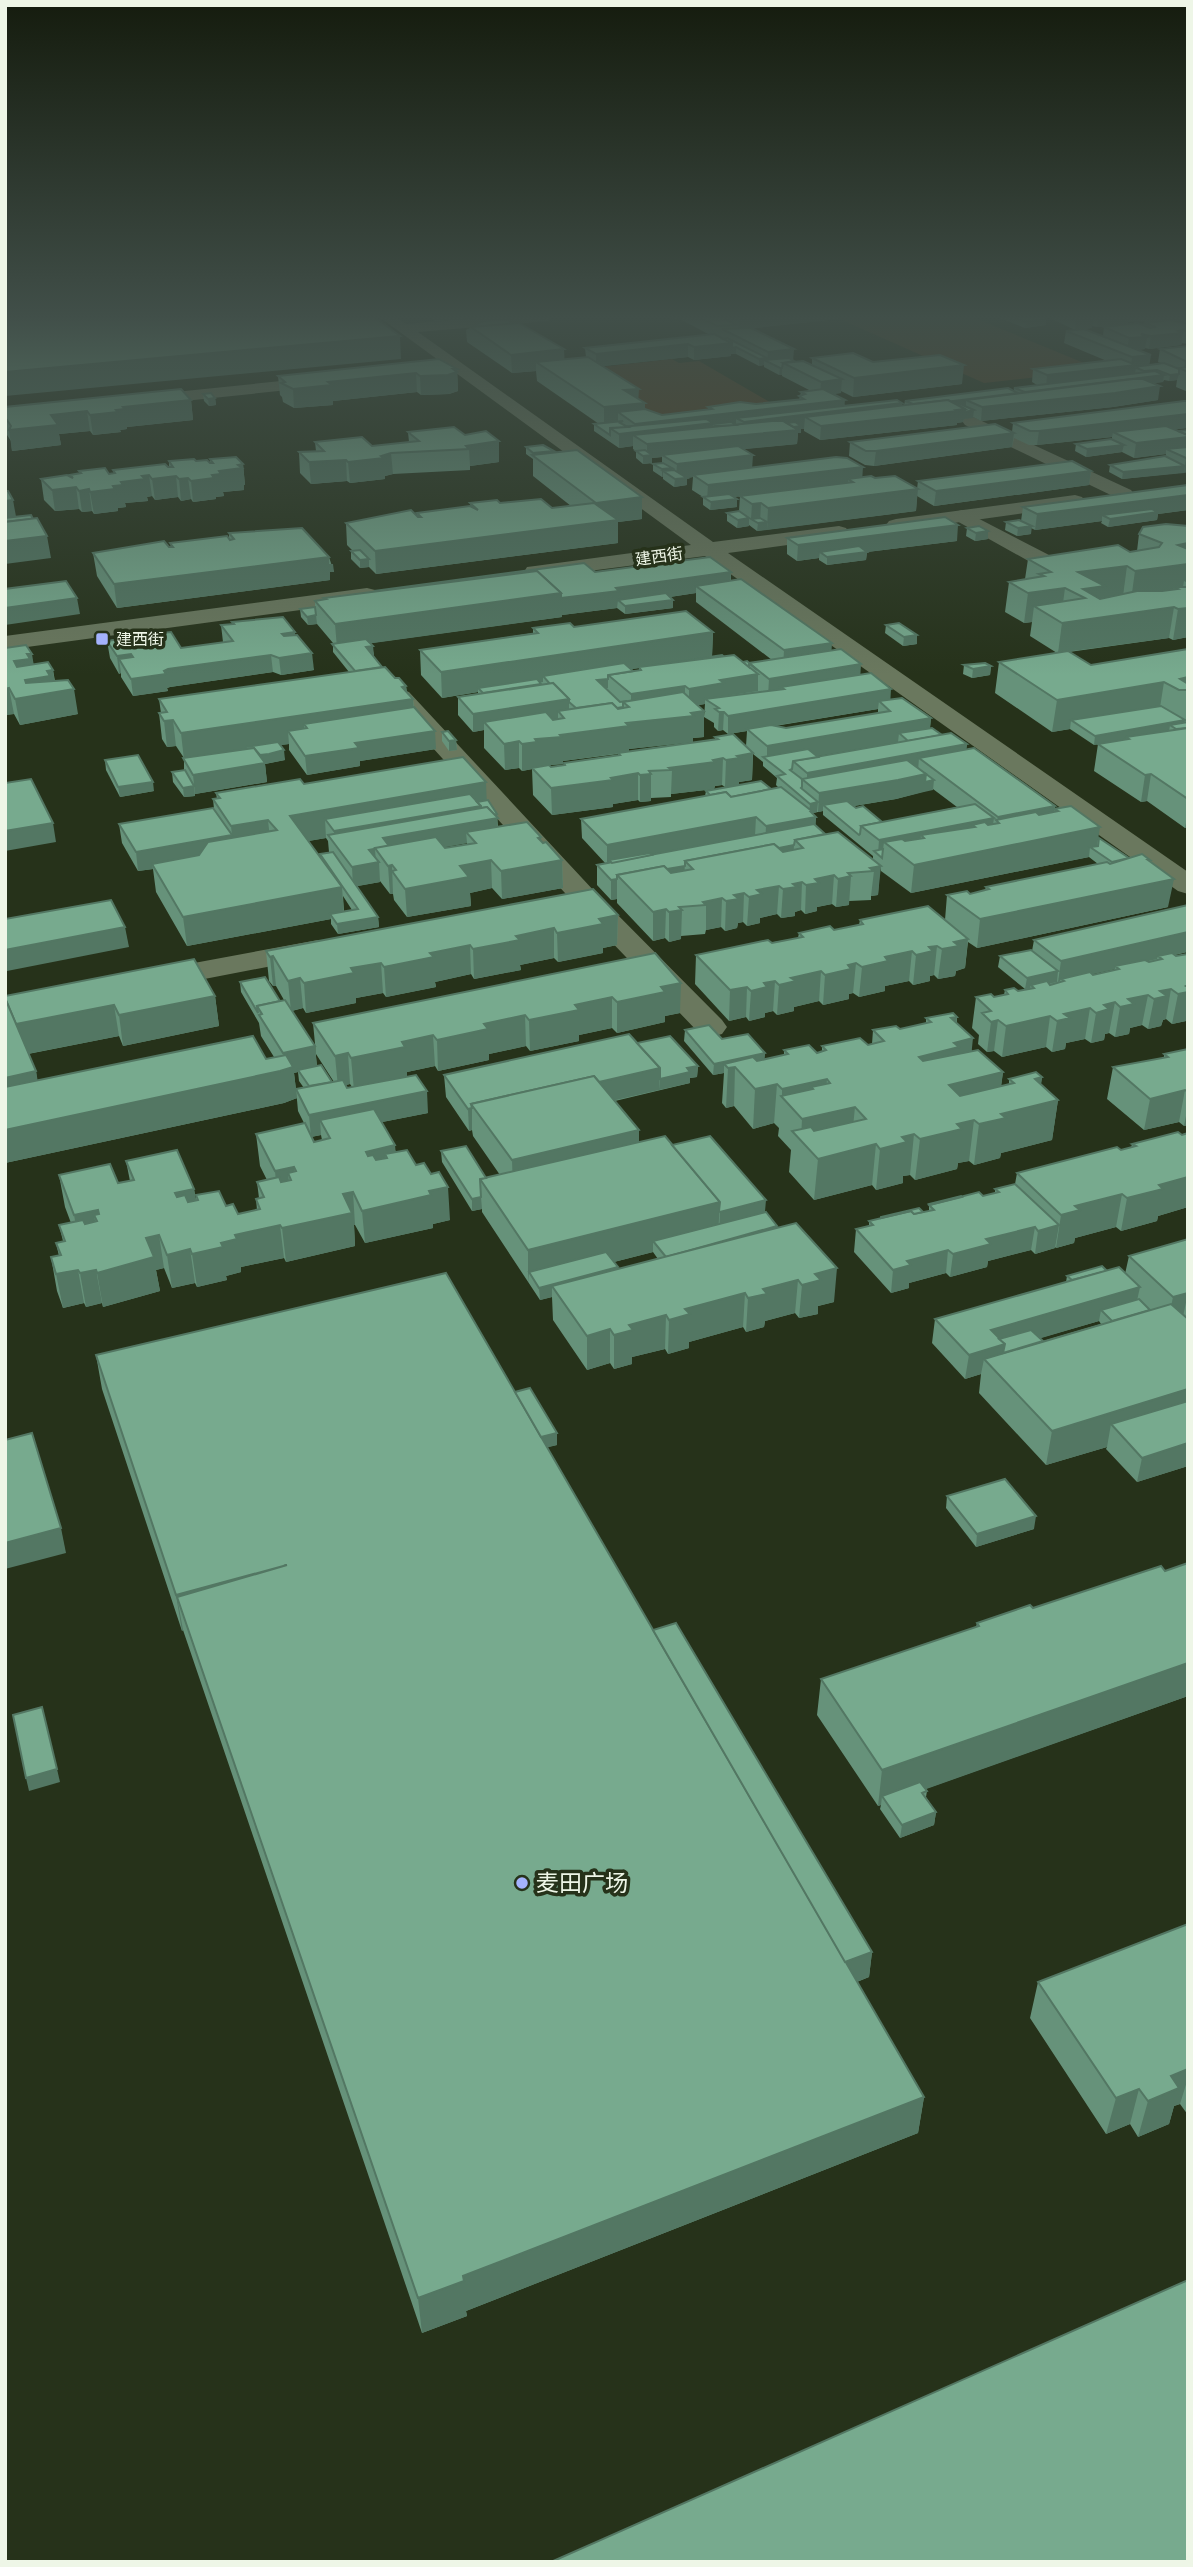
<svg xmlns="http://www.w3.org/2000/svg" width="1193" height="2567" font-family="'Work Sans','Noto Sans SC',sans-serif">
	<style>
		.green { fill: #553f21 }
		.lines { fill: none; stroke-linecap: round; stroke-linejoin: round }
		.minor { fill: #6a785e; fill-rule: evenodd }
		.tertiary { fill: #6a785e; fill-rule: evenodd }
		.wall { fill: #66927a; fill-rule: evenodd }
		.shaded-wall { fill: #537763; fill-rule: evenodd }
		.building { fill: #77aa8e; stroke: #537763; stroke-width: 2 }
		.poi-dot { fill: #a4b2fc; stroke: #26321a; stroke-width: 2.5 }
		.labels { text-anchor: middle; stroke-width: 7; stroke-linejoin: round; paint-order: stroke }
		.far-street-label { font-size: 16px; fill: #eef6e7; stroke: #26321a }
		.far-poi-label { font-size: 16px; fill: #eef6e7; stroke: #26321a; text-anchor: start }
		.near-poi-label { font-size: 23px; fill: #eef6e7; stroke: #26321a; text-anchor: start }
	</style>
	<rect width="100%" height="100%" fill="#26321a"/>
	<!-- green -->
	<g class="green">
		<polygon points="833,316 970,316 1101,370 984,383"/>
		<polygon points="672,359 679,363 699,361 775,405 656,425 574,370"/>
	</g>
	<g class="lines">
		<!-- minor -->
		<g class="minor">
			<polygon points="971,416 1131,490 1134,494 1131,498 1117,498 965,425 962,421 965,417"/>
			<polygon points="962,510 1082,572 1085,577 1082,582 1066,582 955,520 952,516 955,512"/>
			<polygon points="400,690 409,692 595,892 722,1020 727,1027 722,1034 711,1037 700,1034 575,904 391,702 388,697 391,692"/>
			<polygon points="318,940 329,943 333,949 329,955 194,981 183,979 179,972 183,965 194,963"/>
		</g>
		<!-- tertiary -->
		<g class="tertiary">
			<polygon points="378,316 394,316 406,324 500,316 555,316 548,321 418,332 713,542 839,526 846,528 849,532 846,536 839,538 728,553 1188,872 1188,894 1178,891 705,556 535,578 527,577 524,572 527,567 535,566 691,545"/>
			<polygon points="330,376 336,377 338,381 336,385 136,406 127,401 136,396"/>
			<polygon points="1075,495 1082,497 1085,501 1082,505 896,531 889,529 886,525 889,521 896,519"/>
			<polygon points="367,588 375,590 378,595 375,600 5,650 5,636"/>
		</g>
	</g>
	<!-- wall -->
	<g class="wall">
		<polygon points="427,316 489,316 435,321"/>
		<path d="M666 316H838V319L752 328 794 361 812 365V358L873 362 962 384 853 397 841 391V393L833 394 845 405 902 403V406L904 405 905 401 1014 391V388L1037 385 1032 382 1033 369 1107 361 1064 343 1066 331 1103 336 1104 327 1143 326 1145 321 1128 322V324L1097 327 1092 326V328L1075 330 1052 319V316H1188V344L1182 343 1181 345 1149 349 1145 348V349L1138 350 1149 365 1161 363 1158 362 1160 349 1188 346V392L1176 387 1177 380 1169 381 1164 380 1163 382 1153 383 1158 400 1113 407 981 421 973 417 964 419 963 422 957 423V425L820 440 804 431V429H801V433H798L797 444 743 449 752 468 875 478 917 489 918 481 1091 471 1089 485 934 506 917 496 916 511 757 531 749 525V526L737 528 727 521V513L739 511 740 496H742L734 497 737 507 710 510 703 505V497L692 490 693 477 687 478V485L674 487 663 479V477H662L653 471V464L662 463V457L652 458V463L643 464 636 458V451L633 449V446L619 448 594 431V424H599L537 381 536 371 512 373 467 342 466 330 483 321 513 324 564 349V360L586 357 585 348 710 335 682 320V318L673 319ZM731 354H736L759 366 764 365V367L779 375H782V376L811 391 801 392 799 400 756 404 708 407V410L662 415 645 409 638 399 602 366 688 357 694 360 731 356Z"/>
		<polygon points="995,316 1039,316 1046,319 1046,325 1025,328"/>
		<polygon points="457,369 458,391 449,394 421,395 417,392 333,401 333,405 294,408 283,402 282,397 280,395 278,376"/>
		<polygon points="203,394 215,398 216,405 209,406 204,401"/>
		<polygon points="191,400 193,420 127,427 127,429 120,430 121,432 93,435 90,431 59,434 61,445 12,451 11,441 5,432 5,407"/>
		<polygon points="1188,401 1188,428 1174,429 1178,431 1188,430 1188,472 1122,479 1109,472 1110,465 1165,457 1166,454 1134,458 1122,452 1086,457 1075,451 1076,444 1112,440 1112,437 1037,445 1029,445 1014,438 1012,447 874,466 865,465 849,456 850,442 1012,432 1013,423"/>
		<polygon points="454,427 499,462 470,466 470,470 393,474 385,476 385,479 350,483 347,481 311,484 300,473 299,452 316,451 315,442 372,446 409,442 408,432"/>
		<polygon points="526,447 554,453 642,519 618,522 618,543 376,574 369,567 360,568 351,559 351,551 353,551 347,545 346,523 417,516 417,513 471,507 470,503 500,503 552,508 571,506 533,476 533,459 526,454"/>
		<polygon points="210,459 243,464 245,485 244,485 244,490 223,492 224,496 216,497 216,499 193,502 191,499 181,501 178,497 155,500 152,496 147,497 148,501 125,503 126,507 118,508 118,511 94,514 92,511 82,512 79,509 55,511 44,500 41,479 70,477 70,475 80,474 79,471 109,474 114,473 113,470 169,467 169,461 196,461 210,463"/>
		<polygon points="1188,485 1188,510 1158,514 1157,520 1108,527 1101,523 1102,521 1035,530 1031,528 1031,534 1017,536 1005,530 1006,522 1021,521 1023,507"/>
		<polygon points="1188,526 1188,637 1173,640 1169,638 1069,652 1091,665 1188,649 1188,713 1186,722 1185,723 1188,722 1188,827 1185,828 1147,801 1141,802 1094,771 1098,744 1094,745 1070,729 1052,732 995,693 999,662 1057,653 1030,636 1032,622 1024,623 1005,612 1009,582 1025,579 1028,559 1137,551 1139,534"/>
		<polygon points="967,528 988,531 988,539 975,541 966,536"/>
		<polygon points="229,533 329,557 334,572 330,572 330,580 117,608 97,576 93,553 171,547 170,543 229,539"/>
		<polygon points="787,538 957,541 867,552 866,560 827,565 819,560 819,558 797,561 787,554"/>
		<path d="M593 570 599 572H731V581L832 651 890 700 931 718 930 728 942 735 967 744 966 750 1055 806V809L1129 859 1150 862 1168 907 977 948 968 942 965 968 956 971 955 976 938 979 934 975 930 976V981L913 985 909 981 885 986V991L859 997 853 993 849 994V999L823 1005 819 1001 794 1007V1011L777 1015 773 1011 765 1013V1017L749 1021 746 1017 729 1021 695 984 696 955 798 938 799 933 834 930 859 925 860 920H945L947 895 970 894 985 890 986 887 1098 864 1089 857 911 893 881 871 880 867 878 895 871 896V900L849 901V905L836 907 832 904 817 907V911L805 914 801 910 795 912V916L781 918 777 914 760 918V923L747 926 743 922 738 923 737 928 725 931 721 927 706 930 705 934 681 936V939L669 942 665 938 653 941 617 903V899L611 900 597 885V865L606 864 582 838 581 819 705 796 706 791 771 789 779 788 776 785 777 778 763 766V762L753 754 752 780 739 782V785L725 787 722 785 715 786 714 789 671 794V797L651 798V801L640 802 638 800 613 804V807L552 815 533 795 532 769 522 771 519 768 505 770 484 748V730L473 732 458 715V697L478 694V692L442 698 421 675 420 650 533 633V628L574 627 713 632 712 656 724 657 750 663 772 660 696 602V593L670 597 673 600V608L625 614 617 608 562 615V617L371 643 374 655H373L382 667 406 686 407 692 413 699 414 708 436 749 360 761V766L307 775 289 750V744L280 745 285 760 265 764 267 782 195 794V796L184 797 173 782 172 772 184 770V758L176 746 167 747 162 739 159 713H161L159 699 349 672 333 652V643L317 624 308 625 301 617 300 609 315 607V601L324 599V598ZM639 668V670L633 671 631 669ZM705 704 704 717 714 723V727L718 731 723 730 728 734 747 731 746 746 715 737V739L629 752V749L693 742V738L704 737V711L698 705ZM878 709V713L786 728 775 726ZM898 742 818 757 817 756ZM618 754V755L564 763V765L551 767H538V766L563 764V761ZM933 789 957 807 882 822 854 806 896 799ZM823 811V815L873 856V860L825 834 815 826 816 817 813 815V813Z"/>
		<polygon points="232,622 295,635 314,670 281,675 273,672 170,687 167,688 168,691 133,696 121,677 121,673 119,674 110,658 107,641 119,639 119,637 181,648 223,642 221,625 233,624"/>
		<polygon points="886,625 917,644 903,646 885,633"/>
		<polygon points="5,648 34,664 53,670 55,681 78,714 20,725 14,714 5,715"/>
		<polygon points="964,665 991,666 990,675 972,678 963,674"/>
		<polygon points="442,732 456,740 457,750 449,751 442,741"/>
		<polygon points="105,760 154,791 120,797 106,770"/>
		<path d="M304 784 487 800 497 814 498 827 541 837V841L562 860 563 888 502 899 492 888 470 893 471 906 407 917 394 900 393 894H390L380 881V882L357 886 378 917 379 927 338 934 331 924V919L187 946 156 892 153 869 138 871 122 843 119 824 214 809 213 799H217L216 793ZM326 838 328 841 329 852 320 854 321 858 308 841ZM467 843V844L445 848 444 847ZM343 896 352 910 344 911Z"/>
		<path d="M1188 905V1014L1186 1021 1172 1024 1166 1019 1163 1020 1161 1026 1148 1029 1142 1025 1130 1028 1129 1034 1115 1037 1109 1033 1105 1034 1104 1040 1091 1043 1085 1039 1066 1043 1065 1049 1052 1052 1046 1047 1002 1057 994 1051 987 1052 978 1044 979 1035 972 1028 976 997H994L1004 995 1005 990 1018 991 1030 989H1025L998 967 1000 956 1032 951 1034 940ZM1187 952V954L1176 956 1175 955ZM1115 969V970L1093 975 1092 974Z"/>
		<path d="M618 915 617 945 603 948V953L558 962 554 958 520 965 521 970 474 979 471 974 435 982 436 987 386 997 383 993 356 998V1003L306 1013 303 1008 292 1011 315 1046 317 1066 332 1082H334L316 1054 313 1023 655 953 680 1013 665 1016V1022L617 1033 612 1028 579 1035V1041L530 1051 526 1046 489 1054V1060L438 1071 435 1066 407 1072V1076L428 1113 382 1122 396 1152 416 1165 450 1220 433 1224V1228L365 1243 355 1225H354L355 1246 286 1262 284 1258 241 1267V1272L226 1276 227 1280 197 1287 195 1283 172 1288 164 1268 156 1270 160 1291 103 1307 102 1303 86 1307 84 1303 63 1308 57 1291 51 1257 59 1256 56 1243 63 1241 59 1225 71 1223 65 1207 59 1175 118 1183 130 1181 126 1161 194 1189 196 1200V1195L226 1206 238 1214 257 1210 256 1199 259 1198 257 1182 267 1180 260 1166 256 1134 314 1142 322 1140 321 1135 311 1137 298 1111 296 1089 304 1088 299 1081 298 1072 294 1073 297 1098 284 1103 5 1163V996H215L219 1026 123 1046 119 1036 28 1054 36 1071 37 1080 266 1059 274 1057 261 1036 259 1023 241 992 240 982 280 1001 284 1000 276 986H273L269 981 266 951ZM350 1084 352 1087 347 1088 346 1085Z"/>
		<polygon points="957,1017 957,1023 972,1051 1003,1072 1001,1086 1009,1084 1009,1079 1042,1077 1041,1084 1058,1100 1052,1140 1001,1153 1000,1158 974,1165 969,1161 958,1163 957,1169 915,1180 910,1175 903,1176 903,1183 876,1190 872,1185 814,1200 789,1172 791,1150 778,1136 779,1128 774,1123 753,1129 734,1106 726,1108 722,1103 724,1073 713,1075 684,1041 685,1030 722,1039 765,1053 764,1060 784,1055 784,1050 817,1053 822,1051 822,1046 868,1045 872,1044 873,1030 900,1029 926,1023 926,1018"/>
		<path d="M637 1043 698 1066 697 1077 690 1078V1083L615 1101 639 1130V1143L672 1145 765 1213 777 1226V1228L834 1302 818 1306V1314L799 1318 795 1313 765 1321 764 1327 746 1332 743 1327 689 1342V1348L668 1354 665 1349 632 1357V1364L614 1369 610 1363 587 1370 553 1320 552 1297 540 1300 482 1212V1209L472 1211 442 1162 441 1151 486 1178 500 1175 473 1136 472 1130 469 1131 446 1097 444 1075ZM653 1252 658 1259 618 1269 614 1262Z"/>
		<polygon points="1188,1049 1188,1125 1184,1126 1179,1122 1144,1130 1107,1099 1113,1067 1164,1058 1164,1054"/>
		<polygon points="1188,1133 1188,1207 1158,1216 1157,1221 1121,1231 1116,1227 1075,1238 1074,1243 1056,1248 1055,1247 1055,1248 1035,1254 1031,1250 988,1261 987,1267 950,1277 946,1273 909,1283 909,1288 891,1293 854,1252 856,1229 869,1226 869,1221 929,1211 929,1204 962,1197 983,1196 995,1193 995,1189 1015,1184 1017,1173 1121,1150 1131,1148 1132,1144"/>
		<path d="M1188 1239V1466L1137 1482 1106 1449 1107 1447 1046 1465 979 1393 981 1374 965 1379 932 1343 935 1319 1066 1282 1067 1276 1125 1274 1129 1256ZM1099 1321 1101 1324 1043 1341 1040 1338Z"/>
		<polygon points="96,1355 515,1392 557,1445 547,1447 653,1630 872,1952 869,1977 857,1982 924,2097 918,2133 466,2311 467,2316 422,2333 183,1630 182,1631 102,1389"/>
		<polygon points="947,1496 1034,1529 976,1547 946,1508"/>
		<polygon points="1033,1608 1188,1696 925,1789 927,1791 926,1797 936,1812 934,1825 900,1838 880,1809 881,1805 878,1806 817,1715 821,1679 976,1627 977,1623"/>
		<polygon points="1188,1924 1188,2115 1180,2104 1174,2106 1169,2124 1138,2137 1130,2124 1106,2134 1030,2018 1038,1982"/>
	</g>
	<!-- shaded-wall -->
	<g class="shaded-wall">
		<polygon points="434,316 489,316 435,321"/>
		<polygon points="673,316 682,316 682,318 673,319"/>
		<polygon points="756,316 838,316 838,319 738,330 739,318"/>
		<polygon points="1094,316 1092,328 1075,330 1076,317"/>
		<polygon points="1098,316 1129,316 1128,324 1097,327"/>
		<polygon points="1188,317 1187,324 1176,319 1175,330 1160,332 1162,319"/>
		<polygon points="1046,319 1046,325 1025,328 1026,322"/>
		<polygon points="1182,330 1182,333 1183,333 1181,345 1149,349 1151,336"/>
		<polygon points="400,336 401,359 5,396 5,372"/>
		<polygon points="1147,337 1145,349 1127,351 1129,338"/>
		<polygon points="732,343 736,347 736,354 731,354 731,356 694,360 694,347"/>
		<polygon points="688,344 688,357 596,367 596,354"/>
		<polygon points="564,349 565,368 536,362 536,371 512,373 511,355"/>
		<polygon points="794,349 793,362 767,362 768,352"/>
		<polygon points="1151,355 1149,368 1136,368 1134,378 1046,389 1047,375 1131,366 1132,357"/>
		<polygon points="767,358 767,362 764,360 764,365 759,366 759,359"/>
		<polygon points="1185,361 1188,361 1188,372 1184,370"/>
		<polygon points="964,365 962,384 853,397 854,378"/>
		<polygon points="780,368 782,368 782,375 779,375"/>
		<polygon points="457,369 458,391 449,394 421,395 420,376"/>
		<polygon points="1157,370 1157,376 1164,375 1163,382 1025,400 1143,378 1144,371"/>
		<polygon points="416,373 417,392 333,401 333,405 294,408 293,389 328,382"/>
		<polygon points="1179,374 1177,380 1169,381 1170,375"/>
		<polygon points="842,379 841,393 820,395 821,382"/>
		<polygon points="1160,386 1158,400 1113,407 981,421 982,407"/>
		<path d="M639 389 638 404 645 403V423L845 400 844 410 902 403 901 417 965 409 974 410 973 418 964 419 963 422 957 423V425L820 440 821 426 805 417 804 429H801V433H798L797 444 666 457 662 455V457L652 458V463L643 464V456H647V444L633 435V446L619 448V434L635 432V424L618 412V426L604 427V407L624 390ZM736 418 744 422 743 429 712 437 713 424 736 426Z"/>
		<polygon points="1018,393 966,400 966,406 953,401"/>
		<polygon points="215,398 216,405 209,406 208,399"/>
		<polygon points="191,400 193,420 127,427 127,429 120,430 121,432 93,435 90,415 116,410 123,407"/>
		<polygon points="87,411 90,431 59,434 61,445 12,451 9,430 51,415"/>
		<polygon points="1188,414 1188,428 1120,436 1113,432 1112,437 1037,445 1039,431"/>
		<polygon points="1014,433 1012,447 874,466 876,451"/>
		<polygon points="1188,437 1188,451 1166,449 1166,454 1134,458 1136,443"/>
		<polygon points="499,441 499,462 470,466 469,449 466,446"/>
		<polygon points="1124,445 1122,452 1086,457 1087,449"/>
		<polygon points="554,451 554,459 533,456 533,453"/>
		<polygon points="391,453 393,474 385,476 385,479 350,483 348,462"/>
		<polygon points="753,455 752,470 693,475 693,477 687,478 687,485 674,487 675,479 676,479 677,464"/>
		<polygon points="1186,458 1188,458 1188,472 1184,473"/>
		<polygon points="346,460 347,481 311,484 309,462"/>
		<polygon points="243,464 245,485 244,485 244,490 223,492 224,496 216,497 216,499 193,502 191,481 212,475 219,471"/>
		<polygon points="1185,466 1184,473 1122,479 1123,472"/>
		<polygon points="863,467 862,482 853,482 848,479 848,484 707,500 708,485"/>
		<polygon points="672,468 671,476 663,471 663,477 662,477 662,469"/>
		<polygon points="1091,471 1089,485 934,506 936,491"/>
		<polygon points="149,475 152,496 147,497 148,501 125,503 126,507 118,508 118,511 94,514 90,492 142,476"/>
		<polygon points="176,476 178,497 155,500 152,479"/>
		<polygon points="188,478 191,499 181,501 179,479"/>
		<polygon points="76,487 79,509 55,511 52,490"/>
		<polygon points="89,489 92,511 82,512 79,491"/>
		<polygon points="918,489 916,511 767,530 768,508"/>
		<polygon points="1188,495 1188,510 1158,514 1157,520 1108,527 1110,519 1102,515 1102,521 1035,530 1037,514"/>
		<polygon points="642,497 642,519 618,522 618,543 376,574 375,551 596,523 596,503"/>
		<polygon points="737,499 737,507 710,510 711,502"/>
		<polygon points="13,500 17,522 5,524 5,501"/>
		<polygon points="761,503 760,523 767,522 767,530 757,531 758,523 751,519 752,504"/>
		<polygon points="749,518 749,526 737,528 738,520"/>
		<polygon points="958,525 957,541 867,552 866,560 827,565 827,557 820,552 819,558 797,561 798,545"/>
		<polygon points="1032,526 1031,534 1017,536 1018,528"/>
		<polygon points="5,528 47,536 51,558 5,564"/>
		<polygon points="988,531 988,539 975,541 976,533"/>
		<polygon points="1188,543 1188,583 1184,581 1182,593 1174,587 1173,594 1131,600 1135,571 1178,545"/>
		<polygon points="329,557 329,564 333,564 334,572 330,572 330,580 117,608 114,584"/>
		<polygon points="369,559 369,567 360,568 360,560"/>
		<polygon points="1127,566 1123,596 1101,616 1085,598 1078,572"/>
		<polygon points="731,572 730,589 696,586 696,593 622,604 618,600 617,608 562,615 562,617 337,648 335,624 561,593 616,588"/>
		<polygon points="1065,588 1061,618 1034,606 1032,622 1024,623 1028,593"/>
		<polygon points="77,598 80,614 5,625 5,608"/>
		<polygon points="673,600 673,608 625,614 625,606"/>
		<polygon points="1174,607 1169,638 1058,653 1062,623"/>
		<polygon points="1188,608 1188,637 1173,640 1178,609"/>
		<polygon points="316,615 317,624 308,625 307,617"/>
		<polygon points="295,632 296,649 282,634"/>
		<polygon points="713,632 712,657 548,682 543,676 543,682 482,692 478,688 478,692 442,698 441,672"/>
		<polygon points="917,635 917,644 903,646 904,637"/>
		<polygon points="832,643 831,660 783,668 784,650"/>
		<polygon points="373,646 374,655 367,656 366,647"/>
		<polygon points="312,653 314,670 281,675 279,658"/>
		<polygon points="27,654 32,654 36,679 47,671 53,670 56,692 74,689 78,714 20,725 15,699 14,661"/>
		<polygon points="131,654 133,672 119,659 121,673 119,674 117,656"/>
		<polygon points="271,655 273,672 170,687 167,688 168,691 133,696 131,679 168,669"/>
		<polygon points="861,664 860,682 784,689 781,687 781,694 768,696 769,679"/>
		<polygon points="991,666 990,675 972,678 973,669"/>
		<polygon points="758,674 758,691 705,699 705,704 689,707 689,689 720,680"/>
		<polygon points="1188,677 1188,690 1180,679"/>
		<polygon points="608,679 608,688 597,689 597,680"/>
		<polygon points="1164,682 1159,714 1071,720 1070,729 1052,732 1057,700"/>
		<polygon points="406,686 407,700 413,699 415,725 307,728 304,724 305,741 288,731 289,744 248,750 246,747 246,750 184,760 181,733"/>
		<polygon points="685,686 685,704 631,706 631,694"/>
		<polygon points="9,688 14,714 5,715 5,689"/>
		<polygon points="891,689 890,707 879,701 878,709 748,730 747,729 747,731 728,734 728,716"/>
		<polygon points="569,699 569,717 558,711 558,719 491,729 484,722 484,730 473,732 473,714"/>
		<polygon points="704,711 704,737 693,738 693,742 629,749 629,752 563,761 563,764 538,766 538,768 522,771 522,744 535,739"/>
		<polygon points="719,712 724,712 723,730 718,731"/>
		<polygon points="931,718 929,737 899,733 898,742 772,764 767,759 767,746"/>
		<polygon points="173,720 176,746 167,747 164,721"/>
		<polygon points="1185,720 1183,730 1170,725 1169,732 1126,737 1126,740 1094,745 1095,736"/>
		<polygon points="435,731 436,749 360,761 360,766 307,775 305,756 355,743"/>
		<polygon points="456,740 457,750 449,751 449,741"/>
		<polygon points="519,741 519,768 505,770 504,744"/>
		<polygon points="967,744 965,762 919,758 918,771 926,774 934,780 933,790 924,792 896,799 829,810 823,805 823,811 818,812 819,793 807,783 807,773"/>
		<polygon points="284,750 285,760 265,764 267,782 195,794 193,775 252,756"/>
		<polygon points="753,753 752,780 739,782 739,785 725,787 726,760 737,756"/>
		<polygon points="723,758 722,785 715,786 714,789 671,794 672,770 669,768"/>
		<polygon points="638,773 638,800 613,804 613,807 552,815 551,788"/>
		<polygon points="651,774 651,801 640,802 640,775"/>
		<polygon points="1151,774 1147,801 1141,802 1145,775"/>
		<polygon points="153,782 154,791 120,797 118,787"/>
		<polygon points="486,782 487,809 497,814 498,838 466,832 467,843 390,857 392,865 393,894 390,894 388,866 375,849 335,845 334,831 325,819 326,838 292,844 290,816"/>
		<polygon points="194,786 195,796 184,797 183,788"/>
		<polygon points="818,802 817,812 813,813 813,817 816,817 815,836 765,846 766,826 809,813 810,804"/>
		<polygon points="1055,806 1051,831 997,822 998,817"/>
		<polygon points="1188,812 1188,827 1185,828"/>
		<polygon points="756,817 755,836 612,864 609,860 609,864 607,864 607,845"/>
		<polygon points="994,818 991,838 972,825 971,842 924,838 921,835 919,852 884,842 882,858 878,854 879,840"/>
		<polygon points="268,820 271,848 234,854 231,826"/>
		<polygon points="53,823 56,842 5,851 5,831"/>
		<polygon points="1100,827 1096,852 1090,847 1089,857 911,893 914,865"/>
		<polygon points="232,835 234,854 152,864 153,869 138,871 136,852"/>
		<polygon points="541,837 542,863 562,860 563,888 502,899 501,871 538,838"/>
		<polygon points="794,845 793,864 693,869 685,861 684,886 619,870"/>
		<polygon points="375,849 376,863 379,862 380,882 353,887 352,867 369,850"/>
		<polygon points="491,860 492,888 470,893 471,906 407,917 405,889 460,866"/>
		<polygon points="1150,860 1146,884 1174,879 1168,907 977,948 980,919"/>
		<polygon points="881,866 878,895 871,896 874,871 870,868"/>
		<polygon points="834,875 832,904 817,907 817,911 805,914 806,885 815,879"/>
		<polygon points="851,876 849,905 836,907 838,879"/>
		<polygon points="617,879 617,899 611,900 611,880"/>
		<polygon points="802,882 801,910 795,912 795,916 781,918 783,889 793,884"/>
		<polygon points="779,886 777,914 760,918 760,923 747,926 749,897 757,890"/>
		<polygon points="342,887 344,916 330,914 331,919 187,946 183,917"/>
		<polygon points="744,893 743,922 738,923 737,928 725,931 726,901 734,895"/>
		<polygon points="722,898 721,927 706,930 706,905 703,902"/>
		<polygon points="666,909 665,938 653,941 653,912"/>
		<polygon points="682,910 681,939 669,942 669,912"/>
		<polygon points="618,915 617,945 603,948 603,953 558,962 557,933 599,919"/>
		<polygon points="378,917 379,927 338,934 337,924"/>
		<polygon points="125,927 129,947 7,971 5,962 5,950"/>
		<polygon points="554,928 554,958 520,965 521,970 474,979 473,949 516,936"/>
		<polygon points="1188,932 1187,952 1160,958 1158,956 1157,959 1118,968 1115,966 1115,969 1063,981 1061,979 1060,981 1058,982 1061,961"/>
		<polygon points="968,939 965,968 956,971 955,976 938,979 942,949 954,942"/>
		<polygon points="470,945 471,974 435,982 436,987 386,997 384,967 430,953"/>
		<polygon points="937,946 934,975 930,976 930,981 913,985 916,955 929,947"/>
		<polygon points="912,951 909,981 885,986 885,991 859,997 862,967 885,957"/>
		<polygon points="273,956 276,986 273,986 270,957"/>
		<polygon points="381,963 383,993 356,998 356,1003 306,1013 304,983 351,968"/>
		<polygon points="856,963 853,993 849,994 849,999 823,1005 825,975"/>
		<polygon points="821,971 819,1001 794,1007 794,1011 777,1015 779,985 791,978"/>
		<polygon points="1058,971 1057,982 1033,987 1031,985 1030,988 1025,989 1027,978"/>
		<polygon points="300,978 303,1008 291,1011 288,981"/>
		<polygon points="775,981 773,1011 765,1013 765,1017 749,1021 751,991 764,983"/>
		<polygon points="681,983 680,1013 665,1016 665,1022 617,1033 617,1002 661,987"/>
		<polygon points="1188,985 1188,1014 1186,1021 1172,1024 1178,994 1186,986"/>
		<polygon points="747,987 746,1017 729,1021 730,990"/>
		<polygon points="1171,989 1166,1019 1163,1020 1161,1026 1148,1029 1154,999 1160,991"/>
		<polygon points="1148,995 1142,1025 1130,1028 1129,1034 1115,1037 1120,1007 1128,999"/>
		<polygon points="215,996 219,1026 123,1046 119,1015"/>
		<polygon points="612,997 612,1028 579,1035 579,1041 530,1051 529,1020 575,1005"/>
		<polygon points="1115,1002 1109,1033 1105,1034 1104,1040 1091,1043 1096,1013 1104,1005"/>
		<polygon points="114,1005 119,1036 22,1055 16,1024"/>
		<polygon points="1090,1008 1085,1039 1066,1043 1065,1049 1052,1052 1057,1021 1064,1014"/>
		<polygon points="525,1015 526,1046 489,1054 489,1060 438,1071 437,1040 484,1024"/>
		<polygon points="1050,1016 1046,1047 1002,1057 1006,1026"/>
		<polygon points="957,1017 954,1049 954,1043 973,1038 969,1077 1003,1072 998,1111 945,1124 919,1057 951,1018"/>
		<polygon points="998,1020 994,1051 987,1052 991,1022"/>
		<polygon points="433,1035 435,1066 407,1072 407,1078 354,1090 351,1058 402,1042"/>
		<polygon points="315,1046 317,1068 298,1070 298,1072 294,1073 297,1098 284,1103 5,1163 5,1130 285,1070 283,1053"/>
		<polygon points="348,1053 350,1084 338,1087 335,1056"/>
		<polygon points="765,1053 764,1064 735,1067 734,1106 726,1108 728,1068 724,1064 724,1073 713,1075 714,1064"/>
		<polygon points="698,1066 697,1077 690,1078 690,1083 659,1090 660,1079 687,1068"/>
		<polygon points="660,1068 659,1090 577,1109 577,1087"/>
		<polygon points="36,1071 43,1111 5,1119 5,1078"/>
		<polygon points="1042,1077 1038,1105 1058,1100 1052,1140 1001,1153 1000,1158 974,1165 979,1124 1001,1114 1035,1079"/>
		<path d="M827 1079 824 1114 855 1107 851 1147 801 1140 802 1119 782 1097V1089ZM811 1087 813 1089 809 1118Z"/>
		<polygon points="777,1084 774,1123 753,1129 755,1089"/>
		<polygon points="1185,1090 1179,1122 1144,1130 1150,1099"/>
		<polygon points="427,1091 428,1113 327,1133 320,1120 321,1135 311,1137 309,1115"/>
		<polygon points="1188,1106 1188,1125 1184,1126"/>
		<polygon points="472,1108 472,1130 469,1131 468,1109"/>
		<polygon points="974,1120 969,1161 958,1163 957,1169 915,1180 920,1139 957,1124"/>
		<polygon points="639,1130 639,1162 513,1192 512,1160"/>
		<polygon points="914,1134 910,1175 903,1176 903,1183 876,1190 880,1149 902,1137"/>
		<polygon points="876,1144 872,1185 814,1200 818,1159"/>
		<polygon points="395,1145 398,1178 385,1154 387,1180 366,1152"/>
		<polygon points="294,1167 297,1200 291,1180 288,1173 291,1201 278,1204 275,1171"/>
		<polygon points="1188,1177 1188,1207 1158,1216 1157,1221 1121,1231 1127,1198 1159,1185"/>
		<polygon points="448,1187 450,1220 433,1224 433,1228 365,1243 362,1211 429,1191"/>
		<polygon points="194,1189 199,1222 180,1226 175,1193"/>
		<polygon points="353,1192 355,1225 354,1225 355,1246 286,1262 282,1228 343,1194"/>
		<polygon points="1122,1194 1116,1227 1075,1238 1074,1243 1056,1248 1061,1215 1075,1206"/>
		<polygon points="481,1197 482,1209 472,1211 472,1199"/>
		<polygon points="766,1200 764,1223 719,1235 720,1212"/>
		<polygon points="720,1202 718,1235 653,1241 653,1252 535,1282 529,1272 528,1283 528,1250"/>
		<polygon points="98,1210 103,1242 94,1215 99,1243 80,1248 74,1215"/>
		<polygon points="280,1225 284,1258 241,1267 241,1272 226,1276 227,1280 197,1287 192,1254 221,1243 235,1235"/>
		<polygon points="1059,1225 1055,1248 1035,1254 1038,1231"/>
		<polygon points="777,1226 777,1238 666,1257"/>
		<polygon points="1035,1227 1031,1250 988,1261 987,1267 950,1277 953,1254 986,1239"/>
		<polygon points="159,1235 164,1268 156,1270 160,1291 103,1307 97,1273 146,1238"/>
		<polygon points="190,1249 195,1283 172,1288 167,1255"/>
		<polygon points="948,1250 946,1273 909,1283 909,1288 891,1293 893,1270 907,1261"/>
		<polygon points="618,1267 618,1279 552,1286 552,1297 540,1300 539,1288"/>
		<polygon points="837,1268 834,1302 818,1306 818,1314 799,1318 802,1285 815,1274"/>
		<polygon points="78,1270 84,1303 63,1308 56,1274"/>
		<polygon points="96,1270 102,1303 86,1307 80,1273"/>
		<polygon points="798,1280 795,1313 765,1321 764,1327 746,1332 748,1298 763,1289"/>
		<polygon points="1140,1287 1135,1310 1101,1310 1099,1321 1004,1349 1001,1368 984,1359 981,1374 965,1379 969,1355 991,1330"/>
		<polygon points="745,1293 743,1327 689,1342 689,1348 668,1354 669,1320 685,1309"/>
		<polygon points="1188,1293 1181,1326 1166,1331 1173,1297"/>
		<polygon points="666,1315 665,1349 632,1357 632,1364 614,1369 614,1335 629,1325"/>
		<polygon points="610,1329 610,1363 587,1370 587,1336"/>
		<polygon points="1188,1389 1188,1422 1111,1424 1107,1447 1046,1465 1052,1431"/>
		<polygon points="557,1433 557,1445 538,1450 538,1438"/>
		<polygon points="1188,1443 1188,1466 1137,1482 1142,1458"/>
		<polygon points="1036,1516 1034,1529 976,1547 977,1534"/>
		<polygon points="61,1528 66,1553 5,1569 5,1543"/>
		<polygon points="287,1565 177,1597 183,1630 182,1631 176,1595"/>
		<polygon points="1188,1663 1188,1696 887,1803 882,1796 881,1805 878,1806 882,1770"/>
		<polygon points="57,1769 60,1782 29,1791 26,1778"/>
		<polygon points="936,1812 934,1825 900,1838 902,1825"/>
		<polygon points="872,1952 869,1977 838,1989 841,1964"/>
		<polygon points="1188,2069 1188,2078 1180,2104 1174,2106 1169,2124 1138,2137 1148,2101 1171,2076"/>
		<polygon points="1139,2089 1130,2124 1106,2134 1116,2098"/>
		<polygon points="924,2097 918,2133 466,2311 467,2316 422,2333 418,2298 463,2276"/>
	</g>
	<!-- building -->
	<g class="building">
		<polygon points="5,316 373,316 400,336 5,372"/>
		<polygon points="697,316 719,316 737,325 717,326"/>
		<polygon points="735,316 756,316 739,318"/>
		<polygon points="1010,316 1039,316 1046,319 1026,322"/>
		<polygon points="1153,316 1188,316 1188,317 1162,319"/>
		<polygon points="1188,318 1188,324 1176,319"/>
		<polygon points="507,319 513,324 471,327 483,321"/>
		<polygon points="1170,320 1188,324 1188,332 1182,330 1178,331 1183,333 1151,336 1141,334 1147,337 1129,338 1104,327 1138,323 1150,328 1156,327 1144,323"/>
		<polygon points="519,323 564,349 511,355 471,327"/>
		<polygon points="751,328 794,349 768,352 722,329"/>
		<polygon points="1084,329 1151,355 1132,357 1066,331"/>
		<polygon points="714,334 732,343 694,347 688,344 596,354 585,348"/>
		<polygon points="727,338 767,358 759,359 736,347 732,348 732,343 723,339"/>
		<polygon points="1188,346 1188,361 1185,361 1160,349"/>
		<polygon points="853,353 873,362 940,355 964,365 854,378 812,358"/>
		<polygon points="588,357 639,389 624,390 645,403 604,407 536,362"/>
		<polygon points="789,358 794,361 783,363 782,368 780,368 764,360"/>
		<polygon points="439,359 457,369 453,369 457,372 448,375 420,376 416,373 328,382 332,385 293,389 281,383 285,382 278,376"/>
		<polygon points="1121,359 1136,365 1047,375 1033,369"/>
		<polygon points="803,361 842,379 821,382 783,363"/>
		<polygon points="1164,363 1179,369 1179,374 1170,375 1157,370 1144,371 1134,367"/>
		<polygon points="1188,367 1188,372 1179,368"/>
		<polygon points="1155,371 1164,375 1025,392 1014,388"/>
		<polygon points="1133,379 1143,379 1160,386 1115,393 982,407 966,400"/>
		<polygon points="1008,388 1018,393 953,401 974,410 965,412 965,409 948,400 913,404 905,401"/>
		<polygon points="181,389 191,400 123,407 125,409 116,410 118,412 90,415 87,411 51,415 58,425 9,430 11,426 5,417 5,407"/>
		<polygon points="823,389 845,400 635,424 618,412 645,409 662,415 712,409 708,407 740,402 756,404 804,399 799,396 805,394 801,392"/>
		<polygon points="211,393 215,398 208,399 203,394"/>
		<polygon points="897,400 902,403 744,422 736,418"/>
		<polygon points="948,400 965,409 956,410 958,411 821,426 805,417"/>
		<polygon points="1184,401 1188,401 1188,414 1039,431 1030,431 1013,423"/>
		<polygon points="706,419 713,423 619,434 610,428"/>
		<polygon points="623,421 620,423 628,427 610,428 610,435 594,424"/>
		<polygon points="772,421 783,421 798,430 647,444 633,435"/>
		<polygon points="731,422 736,425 717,426 713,424"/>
		<polygon points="795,422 801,426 794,427 787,423"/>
		<polygon points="995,424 1014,433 876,451 866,451 850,442"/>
		<polygon points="1166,426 1188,435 1188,437 1136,443 1113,432"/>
		<polygon points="454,427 465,435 486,431 499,441 466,446 469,449 391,453 381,456 384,458 348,462 346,460 309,462 299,452 324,451 315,442 362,437 372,446 419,441 408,432"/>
		<polygon points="1188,430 1188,435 1178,431"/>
		<polygon points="1111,439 1124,445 1087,449 1076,444"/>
		<polygon points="543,445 554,451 533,453 526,447"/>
		<polygon points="738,446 753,455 677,464 662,455"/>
		<polygon points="1188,447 1188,458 1186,458 1166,449"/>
		<polygon points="577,450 642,497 596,503 532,455"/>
		<polygon points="645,450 652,455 643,456 636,451"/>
		<polygon points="1165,456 1185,466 1123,472 1110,465"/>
		<polygon points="236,457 243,464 238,465 242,468 219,471 221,474 212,475 214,478 191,481 188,478 179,479 176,476 152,479 149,475 142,476 145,479 121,482 123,485 113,486 115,489 90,492 89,489 79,491 76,487 52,490 41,479 67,475 73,478 70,475 81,473 79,471 105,468 109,474 115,473 113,470 165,464 168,467 173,467 169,461 194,459 196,461 207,460 210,463 213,463 210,459"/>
		<polygon points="836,457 847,458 863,467 708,485 693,475"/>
		<polygon points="1072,461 1091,471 936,491 918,481"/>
		<polygon points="663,463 672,468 662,469 653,464"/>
		<polygon points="674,470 687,478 675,479 663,471"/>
		<polygon points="871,476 875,478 895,476 918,489 768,508 761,503 752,504 740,496 853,482 848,479"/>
		<polygon points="1188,485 1188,495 1037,514 1023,507"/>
		<polygon points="5,491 8,491 13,500 5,501"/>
		<polygon points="729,494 737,499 711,502 703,497"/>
		<polygon points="541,499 552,508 594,503 618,520 375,551 346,523 411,510 418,517 421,517 417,513 470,506 478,510 470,503 497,500 500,503"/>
		<polygon points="1152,509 1158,512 1110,519 1102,515"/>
		<polygon points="739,511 749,518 738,520 727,513"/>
		<polygon points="31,515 33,519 5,522 5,518"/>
		<polygon points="945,517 958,525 798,545 787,538"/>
		<polygon points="37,518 47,536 5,541 5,522"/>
		<polygon points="760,518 767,522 758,523 751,519"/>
		<polygon points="1019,520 1032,526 1018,528 1006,522"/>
		<polygon points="1166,524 1188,526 1188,543 1178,545 1188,549 1188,564 1135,571 1127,566 1078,572 1105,586 1083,589 1100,599 1137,591 1162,591 1178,589 1174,587 1188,587 1188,608 1178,609 1174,607 1062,623 1034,606 1085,598 1065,588 1028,593 1009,582 1044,576 1039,574 1051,572 1028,559 1118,545 1130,552 1159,547 1162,543 1139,534 1143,527"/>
		<polygon points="979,526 988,531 976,533 967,528"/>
		<polygon points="302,528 329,557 114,584 93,553 164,541 169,547 173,547 170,543 227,536 230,540 234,539 229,533"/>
		<polygon points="859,546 867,552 827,557 820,552"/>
		<polygon points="360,550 369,559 360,560 351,551"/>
		<polygon points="710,557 731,572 616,588 619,591 561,598 561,593 537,571 374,591 584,563 595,572"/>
		<polygon points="537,571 561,593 335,624 315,601 326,599 324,598"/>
		<polygon points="741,579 832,643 784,650 696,586"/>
		<polygon points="66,581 77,598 5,608 5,589"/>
		<polygon points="666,593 673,600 625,606 618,600"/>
		<polygon points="315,607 316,615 307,617 300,609"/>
		<polygon points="686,611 713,632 441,672 420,650 538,633 533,628 570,623 574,627"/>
		<polygon points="283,617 295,632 282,634 284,636 297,635 312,653 279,658 271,655 168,669 164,671 166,674 131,679 119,659 133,657 131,654 117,656 107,641 120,639 119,637 171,632 181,648 233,641 221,625 234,624 232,622"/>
		<polygon points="899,623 917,635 904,637 886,625"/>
		<polygon points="366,639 373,646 366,647 382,667 355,671 332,644"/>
		<polygon points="26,645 32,654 27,654 30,659 14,661 17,667 48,662 53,670 47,671 50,676 25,680 26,683 68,680 74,689 15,699 9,688 5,689 5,648"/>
		<polygon points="841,649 861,664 769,679 749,663"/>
		<polygon points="1188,649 1188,677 1180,679 1188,684 1188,690 1179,690 1164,682 1057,700 999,662 1068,651 1091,665"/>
		<polygon points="722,655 724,657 651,666"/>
		<polygon points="734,655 758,674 720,680 724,683 689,689 685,686 631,694 608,675 641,670 639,667"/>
		<polygon points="747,661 757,670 749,663 749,667 743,662"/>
		<polygon points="624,663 633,671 608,675 608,679 597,680 620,702 627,701 623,702 623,707 617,708 612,703 576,708 569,702 569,699 553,683 550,684 543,676"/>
		<polygon points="985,663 991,666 973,669 964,665"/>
		<polygon points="385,667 395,678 399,678 406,686 402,687 413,699 181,733 173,720 164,721 159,713 167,712 159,699"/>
		<polygon points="871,673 891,689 728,716 724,712 719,712 715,709 719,708 705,699 784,689 781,687"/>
		<polygon points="537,679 541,684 483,693 478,688"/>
		<polygon points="553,683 569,699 473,714 458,697"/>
		<polygon points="683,692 704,711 691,713 694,716 626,723 629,726 560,735 562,737 535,739 537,742 522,744 519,741 504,744 484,722 546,712 553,720 564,718 558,711 612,703 618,709 629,707 623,702"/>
		<polygon points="902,698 931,718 767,746 747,729 771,725 786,728 890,711 879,701"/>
		<polygon points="1161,706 1185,720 1095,736 1071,720"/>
		<polygon points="414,707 435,731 355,743 359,748 305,756 288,731 307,728 304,724"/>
		<polygon points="1188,722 1188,728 1176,729 1170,725"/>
		<polygon points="932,728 942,735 908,741 899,733"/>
		<polygon points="1188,728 1188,799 1151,774 1145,775 1098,744 1129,739 1126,737"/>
		<polygon points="448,731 456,740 449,741 442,732"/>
		<polygon points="951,733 967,744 807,773 793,761"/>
		<polygon points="733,734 753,753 737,756 740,758 726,760 723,758 713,760 715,762 669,768 672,770 649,771 651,774 640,775 638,773 611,778 613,780 551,788 532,768 549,765 551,767 565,765 564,763 620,755 618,753 718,739 715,737"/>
		<polygon points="278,742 284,750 269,754 260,755 254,748 247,749 246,747"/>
		<polygon points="254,748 265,763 193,775 183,758"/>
		<polygon points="974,748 1055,806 998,817 919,758"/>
		<polygon points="808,749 818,757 793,761 792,769 790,770 802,779 802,787 801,788 818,802 810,804 777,776 785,774 763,757"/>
		<polygon points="138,755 153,782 118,787 105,760"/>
		<polygon points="463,757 486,782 290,816 342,887 183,917 152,864 199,855 208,842 277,830 268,820 231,826 213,799 220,798 216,793 300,779 304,784"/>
		<polygon points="907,760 926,774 898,780 819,793 802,779"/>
		<polygon points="185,770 194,786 183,788 172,772"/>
		<polygon points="926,774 934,780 925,782"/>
		<polygon points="31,779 53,823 5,831 5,783"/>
		<polygon points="761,781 771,789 731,797 726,792 710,795 706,791"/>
		<polygon points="781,787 813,812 811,812 816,817 766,826 756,817 607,845 581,819 726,792 731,797"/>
		<polygon points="470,794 481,806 334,831 325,819"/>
		<polygon points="488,800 497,814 494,815 487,807 481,808 481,806 477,802"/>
		<polygon points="847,801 856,808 863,806 882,822 861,826 860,834 859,835 823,805"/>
		<polygon points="975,804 994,818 879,840 861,826"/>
		<polygon points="1071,806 1100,827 914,865 884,842 902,839 905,841 924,838 921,835 975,827 972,825 985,822 988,825 999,823 996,820 1036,812 1039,815 1058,811 1054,809"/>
		<polygon points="487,807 498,818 383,838 389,846 369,850 379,862 352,867 328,835"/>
		<polygon points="213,808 232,835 136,852 119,824"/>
		<polygon points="527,822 541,837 538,838 543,843 546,842 562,860 501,871 491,860 460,866 469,877 405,889 392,871 396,870 392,865 388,866 375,848 436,837 445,848 476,843 466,832"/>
		<polygon points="814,824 825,834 795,840 794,845 779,848 774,844 685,861 685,866 667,869 664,866 617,875 617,879 611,880 597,865"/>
		<polygon points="838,832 881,866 870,868 874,871 848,873 851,876 838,879 834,875 815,879 819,883 806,885 802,882 793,884 797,887 783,889 779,886 757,890 762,894 749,897 744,893 734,895 739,899 726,901 722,898 703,902 706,905 679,907 682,910 669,912 666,909 653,912 617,875 664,866 671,873 693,869 685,861 774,844 783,852 803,848 795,840"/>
		<polygon points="1099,838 1129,858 1112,862 1090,847 1098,846"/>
		<polygon points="883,849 882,858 874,851"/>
		<polygon points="333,852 378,917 337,924 330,914 358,909 320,854"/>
		<polygon points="650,853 652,855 612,863 609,860"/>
		<polygon points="1142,854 1150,860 1148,860 1174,879 980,919 947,895 967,891 970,894 989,889 986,887 1107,862 1110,864"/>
		<polygon points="593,889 618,915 599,919 603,924 557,933 554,928 516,936 520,940 473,949 470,945 430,953 434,957 384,967 381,963 351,968 354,973 304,983 300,978 288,981 273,956 270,957 266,951"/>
		<polygon points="111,900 125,927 5,950 5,919"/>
		<polygon points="1188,905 1188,932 1061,961 1034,940"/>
		<polygon points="928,906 968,939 954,942 959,946 942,949 937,946 929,947 933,951 916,955 912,951 885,957 888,961 862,967 856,963 848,965 851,969 825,975 821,971 791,978 796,981 779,985 775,981 764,983 767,987 751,991 747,987 730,990 696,955 768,940 772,943 803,937 799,933 830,926 834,930 863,924 860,920"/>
		<polygon points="1031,950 1058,971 1027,978 1000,956"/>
		<polygon points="655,953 681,983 661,987 665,992 617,1002 612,997 575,1005 579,1010 529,1020 525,1015 484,1024 488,1029 437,1040 433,1035 402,1042 405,1047 351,1058 348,1053 335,1056 313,1023"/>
		<polygon points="1172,953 1176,956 1188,954 1188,985 1186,986 1188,987 1188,992 1178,994 1171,989 1160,991 1167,996 1154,999 1148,995 1128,999 1134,1004 1120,1007 1115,1002 1104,1005 1109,1009 1096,1013 1090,1008 1064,1014 1070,1018 1057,1021 1050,1016 1006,1026 998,1020 991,1022 982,1013 991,1011 976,997 991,994 994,997 1008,994 1005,990 1014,988 1018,991 1034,988 1031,985 1047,981 1050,985 1064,981 1061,979 1090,972 1093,975 1119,969 1115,966 1145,960 1149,962 1162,959 1158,956"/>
		<polygon points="194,959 215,996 119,1015 114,1005 16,1024 5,998 5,996"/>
		<polygon points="265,977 280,1001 257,1006 258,1013 240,982"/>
		<polygon points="5,998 36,1071 5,1078"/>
		<polygon points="285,1000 315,1046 283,1053 259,1015 262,1014 257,1006"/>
		<polygon points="953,1013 957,1017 951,1018 973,1038 954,1043 959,1047 919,1057 923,1061 978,1050 1003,1072 949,1085 960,1096 1014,1083 1009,1079 1036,1072 1042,1077 1035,1079 1058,1100 1001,1114 1006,1118 979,1124 974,1120 957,1124 962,1129 920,1139 914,1134 902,1137 907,1142 880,1149 876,1144 818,1159 792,1131 811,1127 814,1131 866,1119 855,1107 802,1119 781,1096 813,1089 811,1087 830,1083 827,1079 782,1089 777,1084 755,1089 735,1067 728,1068 724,1064 753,1057 757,1061 788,1054 784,1050 809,1045 817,1053 826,1050 822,1046 860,1038 868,1045 884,1041 873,1030 896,1026 900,1029 931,1022 926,1018"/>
		<polygon points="709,1025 722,1039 748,1034 765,1053 714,1064 685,1030"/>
		<polygon points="629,1034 660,1068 599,1082 594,1076 471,1104 472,1108 468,1109 444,1075"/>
		<polygon points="253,1036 266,1059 286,1055 293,1067 280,1071 5,1130 5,1087"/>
		<polygon points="670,1036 698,1066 687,1068 690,1072 660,1079 660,1068 637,1043"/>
		<polygon points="1188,1049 1188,1092 1185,1090 1150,1099 1113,1067 1168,1057 1164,1054"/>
		<polygon points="321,1065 332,1082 309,1086 298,1070"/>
		<polygon points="416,1075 427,1091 309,1115 296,1089 343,1080 347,1088"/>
		<polygon points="594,1076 639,1130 512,1160 471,1104"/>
		<polygon points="374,1109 395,1145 366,1152 368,1156 373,1155 376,1160 387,1158 385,1154 407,1150 416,1165 424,1163 431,1174 439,1172 448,1187 429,1191 431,1195 362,1211 353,1192 343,1194 352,1213 282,1228 280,1225 235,1235 237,1239 221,1243 223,1247 192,1254 190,1249 167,1255 159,1235 146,1238 154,1257 97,1273 96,1270 80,1273 78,1270 56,1274 51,1257 61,1255 56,1243 65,1241 59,1225 83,1220 85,1224 97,1221 94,1215 99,1214 98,1210 74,1215 59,1175 110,1164 118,1183 134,1180 126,1161 177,1150 194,1189 175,1193 177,1197 185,1195 188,1202 198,1200 196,1195 219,1191 226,1206 233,1204 238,1214 260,1209 256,1199 264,1197 257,1182 279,1177 281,1182 291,1180 288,1173 296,1171 294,1167 275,1171 256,1134 305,1123 314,1142 330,1138 320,1120"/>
		<polygon points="1178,1132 1182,1135 1188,1133 1188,1177 1159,1185 1163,1189 1127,1198 1122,1194 1075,1206 1080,1210 1061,1215 1017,1173 1117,1147 1121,1150 1136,1146 1132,1144"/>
		<polygon points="665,1136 720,1202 528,1250 480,1179"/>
		<polygon points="710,1136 766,1200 720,1212 719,1211 720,1202 672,1145"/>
		<polygon points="466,1146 486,1178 480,1179 481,1197 472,1199 441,1151"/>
		<polygon points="1015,1184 1059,1225 1038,1231 1035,1227 986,1239 991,1244 953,1254 948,1250 907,1261 911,1265 893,1270 856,1229 873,1225 869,1221 911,1211 914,1214 934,1210 929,1205 979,1192 983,1196 999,1192 995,1189"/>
		<polygon points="961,1196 962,1197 930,1205 929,1204"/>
		<polygon points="919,1208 923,1212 914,1214 911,1211 881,1218 881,1217"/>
		<polygon points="766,1212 777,1226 666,1257 653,1241"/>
		<polygon points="796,1223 837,1268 815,1274 821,1280 802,1285 798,1280 763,1289 767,1294 748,1298 745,1293 685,1309 690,1314 669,1320 666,1315 629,1325 633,1330 614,1335 610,1329 587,1336 552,1286"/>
		<polygon points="1188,1239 1188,1293 1173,1297 1129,1256"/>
		<polygon points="606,1252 618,1267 539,1288 529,1272"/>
		<polygon points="1102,1266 1107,1271 1072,1280 1067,1276"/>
		<polygon points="1119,1267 1140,1287 991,1330 1005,1344 969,1355 935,1319"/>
		<polygon points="446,1273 924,2097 463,2276 464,2281 418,2298 177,1597 287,1565 176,1595 96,1355"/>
		<polygon points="1139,1299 1150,1310 1112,1321 1101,1310"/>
		<polygon points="1171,1304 1188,1319 1188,1389 1052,1431 984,1359"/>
		<polygon points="1031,1330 1043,1341 1003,1353 1005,1344 999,1339"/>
		<polygon points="530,1388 557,1433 541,1437 515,1392"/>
		<polygon points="1188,1401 1188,1443 1142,1458 1111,1424"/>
		<polygon points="32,1433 61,1528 5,1543 5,1440"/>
		<polygon points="1005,1479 1036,1516 977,1534 947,1496"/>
		<polygon points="1188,1563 1188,1663 882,1770 821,1679 979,1626 977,1623 1030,1605 1033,1608 1161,1566 1165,1571"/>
		<polygon points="676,1623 872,1952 845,1962 653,1630"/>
		<polygon points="42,1707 57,1769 26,1778 13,1715"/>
		<polygon points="920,1782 927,1791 922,1793 936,1812 902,1825 882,1796"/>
		<polygon points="1188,1924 1188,2069 1171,2076 1179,2088 1148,2101 1139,2089 1116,2098 1038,1982"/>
		<polygon points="1188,2280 1188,2562 551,2562"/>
	</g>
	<!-- sky -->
	<linearGradient id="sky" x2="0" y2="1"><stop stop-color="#151c0e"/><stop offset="0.47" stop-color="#414f49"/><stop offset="1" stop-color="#414f49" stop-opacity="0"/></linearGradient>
	<rect width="1193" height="675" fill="url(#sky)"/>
	<!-- markers -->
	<g class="poi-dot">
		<rect x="95" y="632" width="14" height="14" rx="3.5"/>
		<circle cx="522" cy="1883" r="7"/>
	</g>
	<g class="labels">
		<!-- far-street labels -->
		<g class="far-street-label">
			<text transform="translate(659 556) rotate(-8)" y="6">建西街</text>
		</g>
		<!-- far-poi labels -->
		<g class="far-poi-label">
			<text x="116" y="645">建西街</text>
		</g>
		<!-- near-poi labels -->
		<g class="near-poi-label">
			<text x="536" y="1891">麦田广场</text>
		</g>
	</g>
	<!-- border -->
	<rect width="1193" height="2567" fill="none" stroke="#eef6e7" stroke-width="14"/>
</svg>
